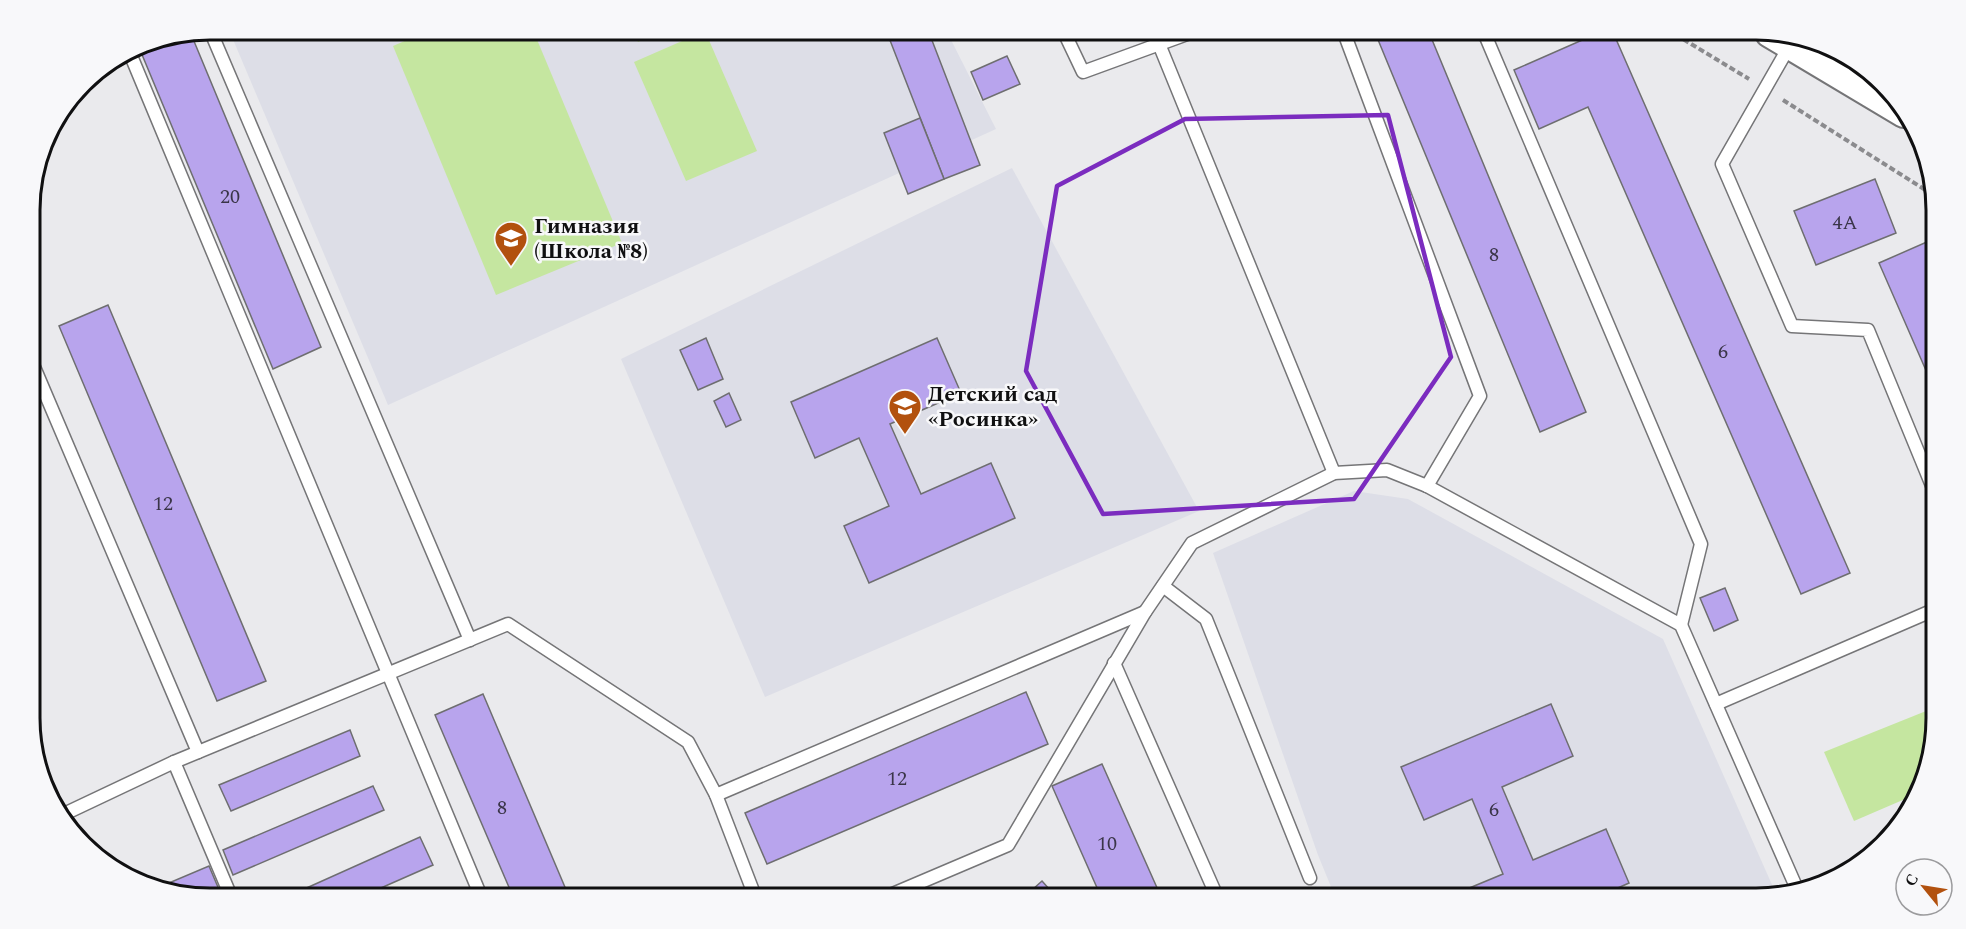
<svg xmlns="http://www.w3.org/2000/svg" width="1966" height="929" font-family="Spectral,serif">
	<style>
		.built { fill: #dddee7 }
		.green { fill: #c5e6a0 }
		.building { fill: #b8a4ed; stroke: #6e6e70; stroke-width: 1.5 }
		.lines { fill: none; stroke-linecap: round; stroke-linejoin: round }
		.service-casing { stroke: #757577; stroke-width: 15 }
		.tertiary-casing { stroke: #757577; stroke-width: 32 }
		.path { stroke: #8b8b8e; stroke-width: 4; stroke-dasharray: 6 3; stroke-linecap: butt }
		.service { stroke: #fff; stroke-width: 12 }
		.tertiary { stroke: #fff; stroke-width: 28 }
		.marked { fill: none; stroke: #7b2cbf; stroke-width: 4.5; stroke-linejoin: round }
		.labels { text-anchor: middle; stroke-width: 5; stroke-linejoin: round; paint-order: stroke }
		.number-label { font-size: 20px; fill: #3a3548 }
		.poi-label { font-size: 22px; font-weight: bold; fill: #101011; stroke: #f8f8fa; text-anchor: start }
		.rim { fill: none; stroke: #101011; stroke-width: 3 }
	</style>
	<rect width="100%" height="100%" fill="#eaeaed"/>
	<!-- built -->
	<g class="built">
		<polygon points="229,30 946,30 996,129 388,405"/>
		<polygon points="1012,168 1199,511 765,697 621,359"/>
		<polygon points="1354,491 1408,499 1663,639 1777,896 1767,899 1336,899 1318,855 1213,553"/>
	</g>
	<!-- green -->
	<g class="green">
		<polygon points="430,30 533,30 622,243 496,295 393,46"/>
		<polygon points="633,30 663,30 638,42"/>
		<polygon points="705,31 757,151 686,181 634,62"/>
		<polygon points="1936,707 1936,719 1922,788 1919,793 1854,821 1824,752"/>
	</g>
	<!-- building -->
	<g class="building">
		<polygon points="886,30 928,30 980,165 944,179"/>
		<polygon points="1374,30 1428,30 1586,412 1540,432"/>
		<polygon points="1605,30 1612,30 1850,573 1801,594 1588,107 1539,129 1514,70"/>
		<polygon points="191,34 321,347 273,369 138,45"/>
		<polygon points="1007,56 1020,84 983,100 971,72"/>
		<polygon points="920,118 944,179 908,194 884,133"/>
		<polygon points="1875,179 1896,233 1816,265 1794,211"/>
		<polygon points="1929,241 1935,255 1935,391 1879,263"/>
		<polygon points="108,305 266,681 217,701 59,326"/>
		<polygon points="706,338 723,379 698,390 680,350"/>
		<polygon points="937,338 961,393 890,424 921,494 991,463 1015,518 869,583 844,526 889,506 859,438 815,458 791,402"/>
		<polygon points="729,393 741,420 726,427 714,401"/>
		<polygon points="1725,588 1738,620 1714,631 1700,598"/>
		<polygon points="1026,692 1048,744 767,864 745,813"/>
		<polygon points="483,694 570,899 514,899 435,715"/>
		<polygon points="1551,704 1573,756 1502,787 1533,860 1606,829 1629,883 1593,899 1457,899 1455,894 1503,874 1472,799 1424,820 1401,767"/>
		<polygon points="350,730 360,756 231,811 219,785"/>
		<polygon points="1102,764 1162,899 1102,899 1052,786"/>
		<polygon points="373,786 384,810 233,875 223,850"/>
		<polygon points="420,837 433,865 356,899 282,899"/>
		<polygon points="209,866 223,899 210,899 157,888"/>
		<polygon points="1042,881 1058,899 1022,899"/>
	</g>
	<g class="lines">
		<defs>
			<g id="service">
				<polyline points="210,30 470,640"/>
				<polyline points="1063,30 1083,72 1198,30"/>
				<polyline points="1343,30 1480,396 1427,486"/>
				<polyline points="1483,30 1701,544 1681,625"/>
				<polyline points="1159,44 1334,473"/>
				<polyline points="1790,45 1722,164 1792,326 1868,330 1935,493"/>
				<polyline points="129,51 482,899"/>
				<polyline points="31,360 198,752"/>
				<polyline points="1163,586 1206,619 1310,878"/>
				<polyline points="1114,663 1218,899"/>
				<polyline points="1716,704 1936,609"/>
				<polyline points="174,762 232,899"/>
				<polyline points="716,795 756,899"/>
				<polyline points="62,815 174,762 508,624 688,742 716,795 1145,612"/>
				<polyline points="881,899 1008,845 1145,612 1192,543 1334,473 1387,470 1427,486 1681,625 1797,889"/>
			</g>
			<polyline id="tertiary" points="1770,33 1904,113"/>
		</defs>
		<!-- service casing -->
		<use href="#service" class="service-casing"/>
		<!-- tertiary casing -->
		<use href="#tertiary" class="tertiary-casing"/>
		<!-- path -->
		<g class="path">
			<polyline points="1668,30 1749,79"/>
			<polyline points="1783,100 1935,196"/>
		</g>
		<!-- service -->
		<use href="#service" class="service"/>
		<!-- tertiary -->
		<use href="#tertiary" class="tertiary"/>
	</g>
	<!-- marked area -->
	<path class="marked" d="M1388 115 1451 357 1354 499 1103 514 1026 371 1057 186 1185 119Z"/>
	<!-- icons -->
	<defs>
		<symbol id="school-pin" viewBox="-11 -11 22 30"><path d="M0 17L-7.5 6A9.5 9.5 0 1 1 7.5 6Z" fill="#b2510e" stroke="#f8f8fa"/><path d="M0-5L7-2L0 1L-7-2ZM-4 1L0 2.5L4 1V4Q0 6-4 4Z" fill="#fff"/></symbol>
	</defs>
	<g fill-rule="evenodd">
		<use href="#school-pin" x="492" y="219" width="38" height="52"/>
		<use href="#school-pin" x="886" y="387" width="38" height="52"/>
	</g>
	<g class="labels">
		<!-- number labels -->
		<g class="number-label">
			<text x="230" y="203">20</text>
			<text x="1845" y="229">4А</text>
			<text x="1494" y="261">8</text>
			<text x="1723" y="358">6</text>
			<text x="163" y="510">12</text>
			<text x="897" y="785">12</text>
			<text x="502" y="814">8</text>
			<text x="1494" y="816">6</text>
			<text x="1107" y="850">10</text>
		</g>
		<!-- poi labels -->
		<g class="poi-label">
			<text x="534" y="233">Гимназия<tspan x="534" dy="25">(Школа №8)</tspan></text>
			<text x="928" y="401">Детский сад<tspan x="928" dy="25">«Росинка»</tspan></text>
		</g>
	</g>
	<!-- crop -->
	<path d="M0 0H1966V929H0ZM210 40H1756A170 170 0 0 1 1926 210V718A170 170 0 0 1 1756 888H210A170 170 0 0 1 40 718V210A170 170 0 0 1 210 40Z" fill="#f8f8fa" fill-rule="evenodd"/>
	<path class="rim" d="M210 40H1756A170 170 0 0 1 1926 210V718A170 170 0 0 1 1756 888H210A170 170 0 0 1 40 718V210A170 170 0 0 1 210 40Z"/>
	<!-- north arrow -->
	<g transform="translate(1924 887) rotate(300)"><circle r="28" fill="#f8f8fa" stroke="#9b9b9d" stroke-width="1.5"/>
	<path d="M0-4.5L10 22L0 15L-10 22Z" fill="#b2510e"/>
	<text y="-9" font-size="16" font-weight="bold" text-anchor="middle" fill="#101011">С</text>
	</g>
</svg>
